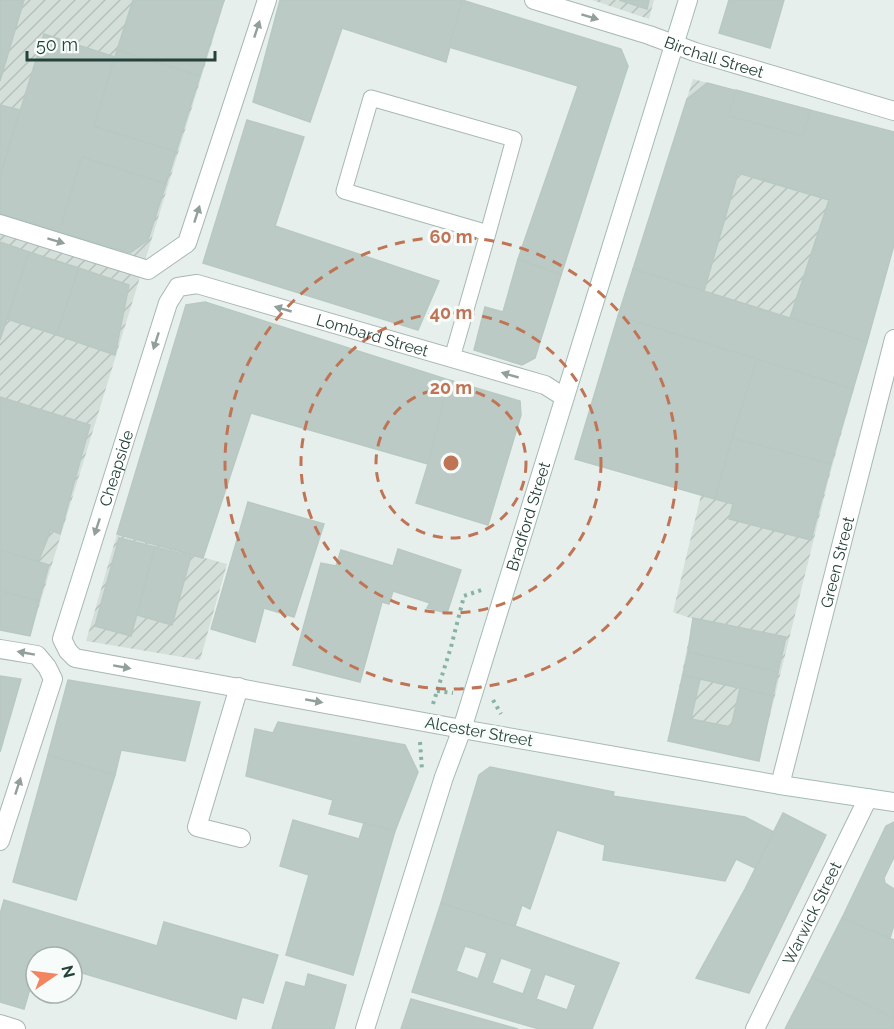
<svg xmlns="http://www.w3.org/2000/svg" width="894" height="1029" font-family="Raleway,sans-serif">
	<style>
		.industrial { fill: url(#industrial-furrows) }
		.building { fill: #bbcac4; stroke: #b8c9c2; stroke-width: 1.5; fill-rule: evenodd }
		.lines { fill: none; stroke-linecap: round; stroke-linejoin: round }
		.lane-casing { stroke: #a8b8b2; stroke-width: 17 }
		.street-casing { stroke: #a8b8b2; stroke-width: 20 }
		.secondary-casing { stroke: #a4bbb3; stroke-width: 20 }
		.path { stroke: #86b3a5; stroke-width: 4; stroke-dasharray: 3 4.5; stroke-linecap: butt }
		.lane { stroke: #fff; stroke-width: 15 }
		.street { stroke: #fff; stroke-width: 18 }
		.secondary { stroke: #fff; stroke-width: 18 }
		.oneway { fill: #92a09c }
		.ring { fill: none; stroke: #c07456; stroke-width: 3; stroke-dasharray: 10 8 }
		.labels { text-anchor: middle; stroke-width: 6; stroke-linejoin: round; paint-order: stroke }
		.street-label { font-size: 16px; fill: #24423a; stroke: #f7fbf9 }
		.centre { fill: #c07456; stroke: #f7fbf9; stroke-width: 3 }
		.ring-label { font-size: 18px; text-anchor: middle; font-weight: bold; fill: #c07456; stroke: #f7fbf9; stroke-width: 6; stroke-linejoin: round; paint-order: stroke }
	</style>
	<defs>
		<pattern id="industrial-furrows" width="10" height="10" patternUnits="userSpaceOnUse" patternTransform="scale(1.5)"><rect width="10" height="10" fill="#d4dfda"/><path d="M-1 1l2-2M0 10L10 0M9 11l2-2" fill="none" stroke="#b6c1bc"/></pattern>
	</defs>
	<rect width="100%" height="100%" fill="#e6efeb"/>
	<!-- industrial -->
	<g class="industrial">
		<polygon points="0,0 225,0 30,636 0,630"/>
		<polygon points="592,0 654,0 649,19"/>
		<polygon points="693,79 810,110 894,245 829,478 759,760 668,741 693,619 673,612 701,495 575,459"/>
		<polygon points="117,534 227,564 200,660 86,641"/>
	</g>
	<!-- building -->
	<g class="building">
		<polygon points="0,0 24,0 0,81"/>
		<polygon points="133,0 224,0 200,76 117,50"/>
		<polygon points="280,0 462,0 446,62 342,28 310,122 253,102"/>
		<polygon points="462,0 621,49 628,66 561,275 518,259 578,86 449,47"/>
		<polygon points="619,0 649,0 647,9"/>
		<polygon points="729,0 784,0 770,48 719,33"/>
		<polygon points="44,34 115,57 94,126 176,152 166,184 82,157 59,232 0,214 0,176"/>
		<polygon points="117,50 200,76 176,152 94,126"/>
		<polygon points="707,83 894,132 894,245 867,342 790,318 829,200 738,173 704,291 633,269 687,99"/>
		<polygon points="736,90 810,110 803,136 729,116"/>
		<polygon points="0,105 20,110 0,176"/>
		<polygon points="247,120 304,137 275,226 439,281 418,330 203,263"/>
		<polygon points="82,157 166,184 148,240 130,253 59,232"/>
		<polygon points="0,242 29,252 0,340"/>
		<polygon points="29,252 79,268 57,335 7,319"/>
		<polygon points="518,259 561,275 535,358 522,365 474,350 485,307 503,312"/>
		<polygon points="79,268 129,285 115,355 57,335"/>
		<polygon points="633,269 867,342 853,389 618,316"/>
		<polygon points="205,302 449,380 428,464 251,413 203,558 117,534 186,305"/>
		<polygon points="618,316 757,359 732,438 715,499 575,459"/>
		<polygon points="757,359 853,389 831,464 732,438"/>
		<polygon points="449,380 520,401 521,415 488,525 416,503 428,464"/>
		<polygon points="0,397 90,425 60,534 51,530 38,562 0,550"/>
		<polygon points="732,438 831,464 811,540 729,519 733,504 715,499"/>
		<polygon points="248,502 324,524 294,617 264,608 255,642 211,629"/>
		<polygon points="119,538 155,547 131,636 95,626"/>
		<polygon points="155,547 191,556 172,625 137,615"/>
		<polygon points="398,549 461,570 447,613 427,608 430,603 393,591 389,604 382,602 360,682 293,665 321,563 336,566 341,550 393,566"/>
		<polygon points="0,550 49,565 39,601 0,591"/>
		<polygon points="0,591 39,601 30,636 0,630"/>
		<polygon points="693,618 786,637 778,672 688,652"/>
		<polygon points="688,652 778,672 773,696 683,675"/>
		<polygon points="683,675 700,679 691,719 731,727 740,688 773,696 759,761 668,741"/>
		<polygon points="0,676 21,679 0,752"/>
		<polygon points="68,680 200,702 185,761 121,750 115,775 48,755"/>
		<polygon points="278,722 405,745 418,772 395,831 329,814 333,800 246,776 255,729 273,733"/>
		<polygon points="48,755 115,775 76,900 13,882"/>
		<polygon points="490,767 614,792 613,796 745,817 774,832 755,868 736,859 725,881 603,860 605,845 557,830 530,909 522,905 515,926 441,903 479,775"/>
		<polygon points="783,813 826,835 749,993 696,978 745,889"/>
		<polygon points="293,820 359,839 364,823 395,831 353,975 286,955 309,875 280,866"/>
		<polygon points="894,822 894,857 884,878 885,883 894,889 894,925 890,938 842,918 886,826"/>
		<polygon points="4,900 157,946 164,922 278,955 263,1003 242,997 236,1019 72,970 72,957 36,957 36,969 24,1009 0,1002 0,914"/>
		<path d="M441 903 515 926 619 963 592 1029H539L412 992ZM465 946 487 953 478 979 456 971ZM501 958 532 969 523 994 492 983ZM545 974 576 985 567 1010 536 999Z"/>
		<polygon points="842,918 894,940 894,1018 812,977"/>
		<polygon points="308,974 346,985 334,1029 272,1029 286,982 305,987"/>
		<polygon points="812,977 894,1018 894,1029 785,1029"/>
		<polygon points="411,999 518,1029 401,1029"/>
	</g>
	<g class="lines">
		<defs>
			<polyline id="lane" points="452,358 488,233 344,191 371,98 514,139 488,233"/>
			<g id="street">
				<path id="s1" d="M534 0 649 35 695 52 894 111"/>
				<polyline points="0,224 148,270 187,243 267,0"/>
				<polyline points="0,649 37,655 47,667 53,679 0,841"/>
				<polyline points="239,687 197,827 241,838"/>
				<path id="s2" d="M462 729 75 658 68 651 62 639 168 303 178 287 197 284 545 385 564 397"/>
				<path id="s3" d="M780 785 894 339"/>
				<polyline points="0,1024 16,1029"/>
				<path id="s4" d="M755 1029 868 798"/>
			</g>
			<g id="secondary">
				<polyline points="462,729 780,785 894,802"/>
				<path id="s5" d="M365 1029 444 777 462 729 688 0"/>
			</g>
		</defs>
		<!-- lane casing -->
		<use href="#lane" class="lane-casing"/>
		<!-- street casing -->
		<use href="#street" class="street-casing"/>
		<!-- secondary casing -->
		<use href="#secondary" class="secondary-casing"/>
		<!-- path -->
		<g class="path">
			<polyline points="437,691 453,693"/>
			<polyline points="493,700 501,714"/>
			<polyline points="433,704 451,647 464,596 484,589"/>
			<polyline points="420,742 422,770"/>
		</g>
		<!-- lane -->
		<use href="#lane" class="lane"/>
		<!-- street -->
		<use href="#street" class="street"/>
		<!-- secondary -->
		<use href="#secondary" class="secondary"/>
	</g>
	<!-- one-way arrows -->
	<defs><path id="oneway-solid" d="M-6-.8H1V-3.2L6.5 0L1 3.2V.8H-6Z" transform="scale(1.5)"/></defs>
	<g class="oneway">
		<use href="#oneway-solid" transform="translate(590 17) rotate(17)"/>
		<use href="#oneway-solid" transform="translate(257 29) rotate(-72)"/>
		<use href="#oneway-solid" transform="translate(197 214) rotate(-72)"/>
		<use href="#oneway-solid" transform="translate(56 241) rotate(17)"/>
		<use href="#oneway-solid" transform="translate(283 309) rotate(-164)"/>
		<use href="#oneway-solid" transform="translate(156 341) rotate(108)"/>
		<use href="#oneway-solid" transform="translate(510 375) rotate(-164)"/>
		<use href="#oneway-solid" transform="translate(97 527) rotate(108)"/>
		<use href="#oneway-solid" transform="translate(26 653) rotate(-170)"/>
		<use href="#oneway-solid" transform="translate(122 667) rotate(10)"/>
		<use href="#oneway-solid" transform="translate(314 701) rotate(10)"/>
		<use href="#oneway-solid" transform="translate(18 786) rotate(-72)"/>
	</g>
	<!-- distance rings -->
	<g class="ring">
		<circle cx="451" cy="463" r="75"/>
		<circle cx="451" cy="463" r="150"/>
		<circle cx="451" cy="463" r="226"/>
	</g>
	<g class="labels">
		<!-- street labels -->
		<g class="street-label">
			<text dy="6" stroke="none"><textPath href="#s1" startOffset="189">Birchall Street</textPath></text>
			<text dy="6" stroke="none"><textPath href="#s2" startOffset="990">Lombard Street</textPath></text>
			<text dy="6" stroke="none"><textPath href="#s2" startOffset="596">Cheapside</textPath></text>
			<text dy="6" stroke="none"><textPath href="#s5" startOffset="538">Bradford Street</textPath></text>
			<text dy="6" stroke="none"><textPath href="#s3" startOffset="230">Green Street</textPath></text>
			<text transform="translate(479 731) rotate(10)" y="6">Alcester Street</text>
			<text dy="6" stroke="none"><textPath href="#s4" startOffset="129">Warwick Street</textPath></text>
		</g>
	</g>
	<circle cx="451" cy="463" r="9" class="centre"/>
	<g class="ring-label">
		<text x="451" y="243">60 m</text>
		<text x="451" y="319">40 m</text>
		<text x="451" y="394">20 m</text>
	</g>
	<!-- north arrow -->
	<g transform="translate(54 975) rotate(76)"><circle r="28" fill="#f7fbf9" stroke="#a3b1ad" stroke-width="1.5"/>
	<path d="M0-4.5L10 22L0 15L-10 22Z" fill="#f4845f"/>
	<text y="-9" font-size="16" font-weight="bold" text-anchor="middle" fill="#24423a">N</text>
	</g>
	<!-- scale -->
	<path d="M27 51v9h188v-9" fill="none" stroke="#24423a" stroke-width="3"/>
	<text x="36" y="51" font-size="18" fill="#24423a" stroke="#f7fbf9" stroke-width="4.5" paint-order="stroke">50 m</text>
</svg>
